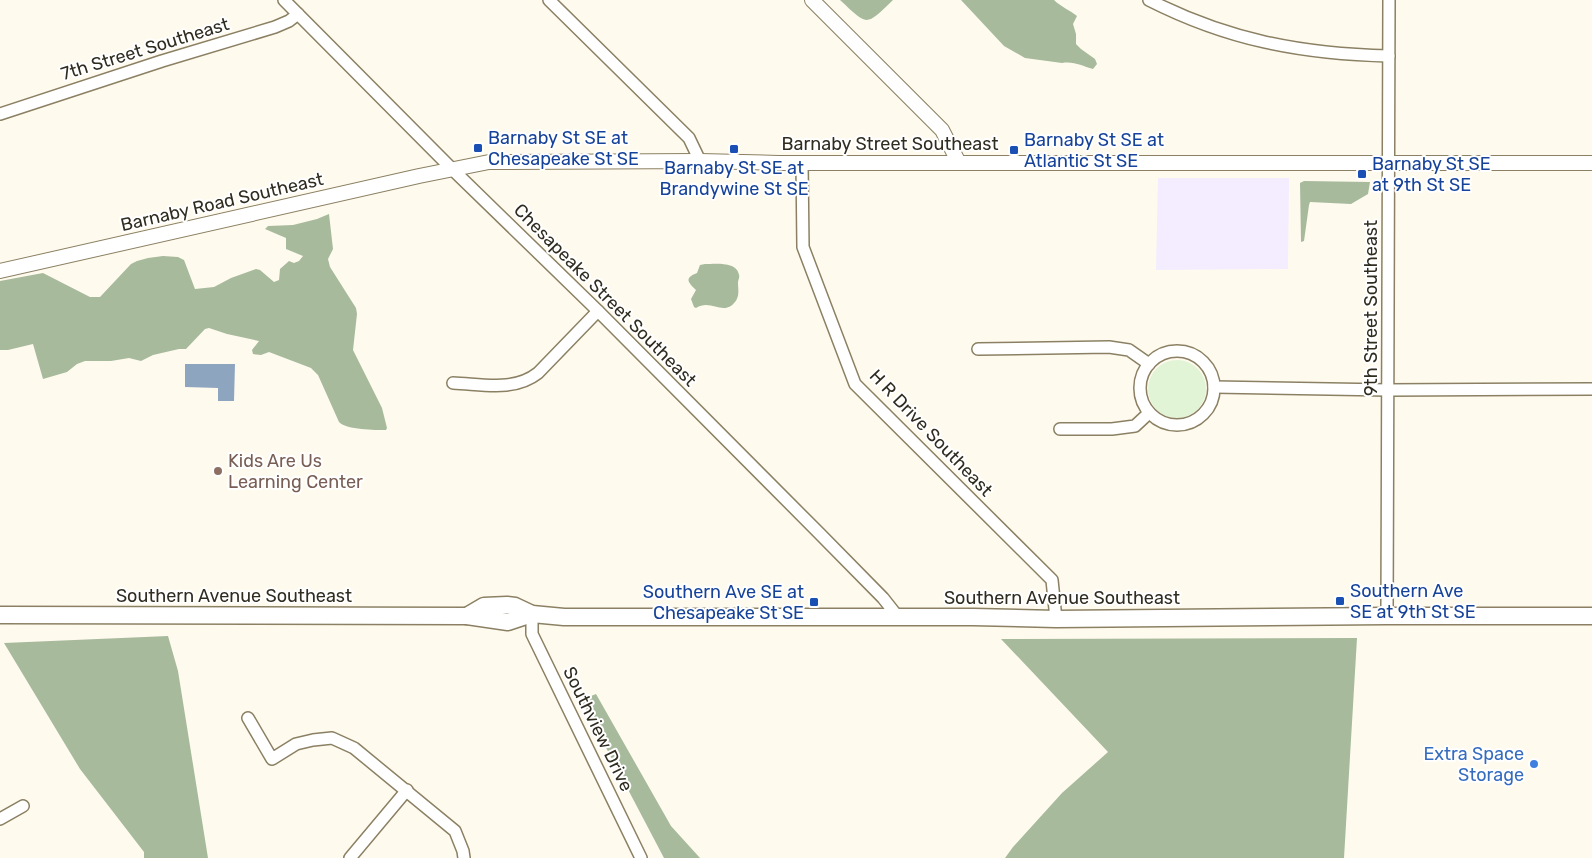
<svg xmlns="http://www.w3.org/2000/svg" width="1592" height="858" font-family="Rubik,sans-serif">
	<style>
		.education { fill: #f3edff }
		.green { fill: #e2f4d6 }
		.forest { fill: #a7ba9c }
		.water { fill: #8ea5c0 }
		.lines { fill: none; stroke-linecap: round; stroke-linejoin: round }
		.minor-casing { stroke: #8b8063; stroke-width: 14 }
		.tertiary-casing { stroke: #8b8063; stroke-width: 16 }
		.secondary-casing { stroke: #8b8063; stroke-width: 19 }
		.minor { stroke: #fff; stroke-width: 11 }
		.tertiary { stroke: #fff; stroke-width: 14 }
		.secondary { stroke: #fff; stroke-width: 16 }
		.transit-dot { fill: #1a4fb4; stroke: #fff; stroke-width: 2 }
		.education-dot { fill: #8d6e63; stroke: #fff; stroke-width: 2 }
		.shop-dot { fill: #3f7fe0; stroke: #fff; stroke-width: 2 }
		.labels { text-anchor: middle; stroke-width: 4; stroke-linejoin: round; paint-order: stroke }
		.street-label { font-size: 18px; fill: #302c20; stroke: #fff }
		.transit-label { font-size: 18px; fill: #164399; stroke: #fff; text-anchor: start }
		.education-label { font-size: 18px; fill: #785e54; stroke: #fff; text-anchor: start }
		.shop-label { font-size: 18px; fill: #366cbe; stroke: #fff; text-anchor: end }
	</style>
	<rect width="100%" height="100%" fill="#fffaee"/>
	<!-- education -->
	<polygon class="education" points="1158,178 1289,178 1288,269 1156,270"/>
	<!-- green -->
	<circle class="green" cx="1177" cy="389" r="29"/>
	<!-- forest -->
	<g class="forest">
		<path d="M840 0H893C865 27 868 26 840 0Z"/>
		<path d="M961 0H1054C1061 7 1070 10 1077 16L1073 24 1076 34V44L1081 49 1095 59 1097 64 1093 69C1082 66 1074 61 1062 63L1025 58 1004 46Z"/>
		<polygon points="1304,181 1370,182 1368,194 1351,204 1310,202 1309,205 1304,241 1301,242 1300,183"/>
		<path d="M329 214 333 249 328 259 330 267 356 308 357 314 353 350 382 408 387 428 386 430C375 430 347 430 339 422L318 375 311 368 269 352 261 355 253 354 252 350 259 341 227 334 209 328 205 329 186 349H179L153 355 141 361 129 358 111 361H85L77 364 67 372 43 379 33 344 8 350H0V281L43 273 90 297H100L131 264 137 261 148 258 163 256 178 257 184 260 195 289 214 287 231 278 256 269 260 270 274 282 279 280 280 269 289 261 294 263 299 261 303 256 286 249V238L265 229 268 226 293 225 317 219Z"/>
		<path d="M705 264C715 264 737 261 739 275 740 277 738 280 738 283 738 289 740 296 735 302 723 317 711 298 696 308L694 307 691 299 696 290C688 282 684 278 697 273L700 265Z"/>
		<polygon points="168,636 178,671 208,858 144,858 144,852 80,769 4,643"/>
		<polygon points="1357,638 1344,858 1005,858 1013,847 1062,793 1108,752 1001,639"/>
		<polygon points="596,694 671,826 700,858 664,858 581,700"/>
	</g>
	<!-- water -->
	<polygon class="water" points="185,364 235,364 234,401 218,401 218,388 185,387"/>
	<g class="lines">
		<defs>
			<g id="minor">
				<polyline points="284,0 452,169 598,311 819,533 883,598 898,617"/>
				<polyline points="549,0 689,138 700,161"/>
				<path d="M1149 0C1228 40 1301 54 1389 56"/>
				<polyline points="0,114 162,61 275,27 289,21 298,14"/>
				<polyline points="802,163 803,247 855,384 1052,580 1056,619"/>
				<polyline points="978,349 1109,347 1129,350 1149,364"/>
				<circle cx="1177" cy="388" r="37"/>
				<path d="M453 383C482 384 514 392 538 373L598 311"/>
				<polyline points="1214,387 1388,390 1592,389"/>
				<polyline points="1060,429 1112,429 1135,426 1149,413"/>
				<polyline points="532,614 532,634 641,858"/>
				<polyline points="1387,616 1389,0"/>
				<polyline points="248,718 272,759 296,744 313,740 332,738 354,748 455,831 463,851 464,858"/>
				<polyline points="0,819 23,806"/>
				<polyline points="350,858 407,790"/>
			</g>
			<g id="tertiary">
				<polyline points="812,0 942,130 959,163"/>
				<polyline points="0,271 419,176 489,162 700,161 779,163 1592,163"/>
			</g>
			<g id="secondary">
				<polyline points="0,615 467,616 508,622 532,614"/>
				<polyline points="467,616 484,606 507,605 515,606 532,614 564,617 973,617 1056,619 1387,616 1592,616"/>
			</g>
		</defs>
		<!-- minor casing -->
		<use href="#minor" class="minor-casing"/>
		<!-- tertiary casing -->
		<use href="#tertiary" class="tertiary-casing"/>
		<!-- secondary casing -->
		<use href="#secondary" class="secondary-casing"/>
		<!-- minor -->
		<use href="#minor" class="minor"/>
		<!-- tertiary -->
		<use href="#tertiary" class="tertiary"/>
		<!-- secondary -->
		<use href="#secondary" class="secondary"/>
	</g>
	<!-- markers -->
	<g class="transit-dot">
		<rect x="473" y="143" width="10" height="10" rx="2.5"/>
		<rect x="729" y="144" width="10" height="10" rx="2.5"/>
		<rect x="1009" y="145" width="10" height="10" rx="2.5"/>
		<rect x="1357" y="169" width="10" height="10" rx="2.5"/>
		<rect x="1335" y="596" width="10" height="10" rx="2.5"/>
		<rect x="809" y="597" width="10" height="10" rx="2.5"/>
	</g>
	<circle class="education-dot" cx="218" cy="471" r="5"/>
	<circle class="shop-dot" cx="1534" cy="764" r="5"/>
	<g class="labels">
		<!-- street labels -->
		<g class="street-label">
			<text transform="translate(145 49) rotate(-17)" y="6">7th Street Southeast</text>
			<text x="890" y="150">Barnaby Street Southeast</text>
			<text transform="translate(222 202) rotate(-13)" y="6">Barnaby Road Southeast</text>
			<text transform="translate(605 295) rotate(45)" y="6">Chesapeake Street Southeast</text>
			<text transform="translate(1371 308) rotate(-90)" y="6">9th Street Southeast</text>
			<text transform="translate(931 433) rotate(46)" y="6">H R Drive Southeast</text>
			<text x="234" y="602">Southern Avenue Southeast</text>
			<text x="1062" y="604">Southern Avenue Southeast</text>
			<text transform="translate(598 729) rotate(64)" y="6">Southview Drive</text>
		</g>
		<!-- transit labels -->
		<g class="transit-label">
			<text x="488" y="144">Barnaby St SE at<tspan x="488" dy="21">Chesapeake St SE</tspan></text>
			<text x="1024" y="146">Barnaby St SE at<tspan x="1024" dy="21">Atlantic St SE</tspan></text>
			<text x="1372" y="170">Barnaby St SE<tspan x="1372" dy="21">at 9th St SE</tspan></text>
			<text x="734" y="174" text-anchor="middle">Barnaby St SE at<tspan x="734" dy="21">Brandywine St SE</tspan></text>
			<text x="1350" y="597">Southern Ave<tspan x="1350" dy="21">SE at 9th St SE</tspan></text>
			<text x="804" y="598" text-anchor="end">Southern Ave SE at<tspan x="804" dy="21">Chesapeake St SE</tspan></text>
		</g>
		<!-- education labels -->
		<g class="education-label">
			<text x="228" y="467">Kids Are Us<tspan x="228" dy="21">Learning Center</tspan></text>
		</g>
		<!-- shop labels -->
		<g class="shop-label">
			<text x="1524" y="760">Extra Space<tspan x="1524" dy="21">Storage</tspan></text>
		</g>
	</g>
</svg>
